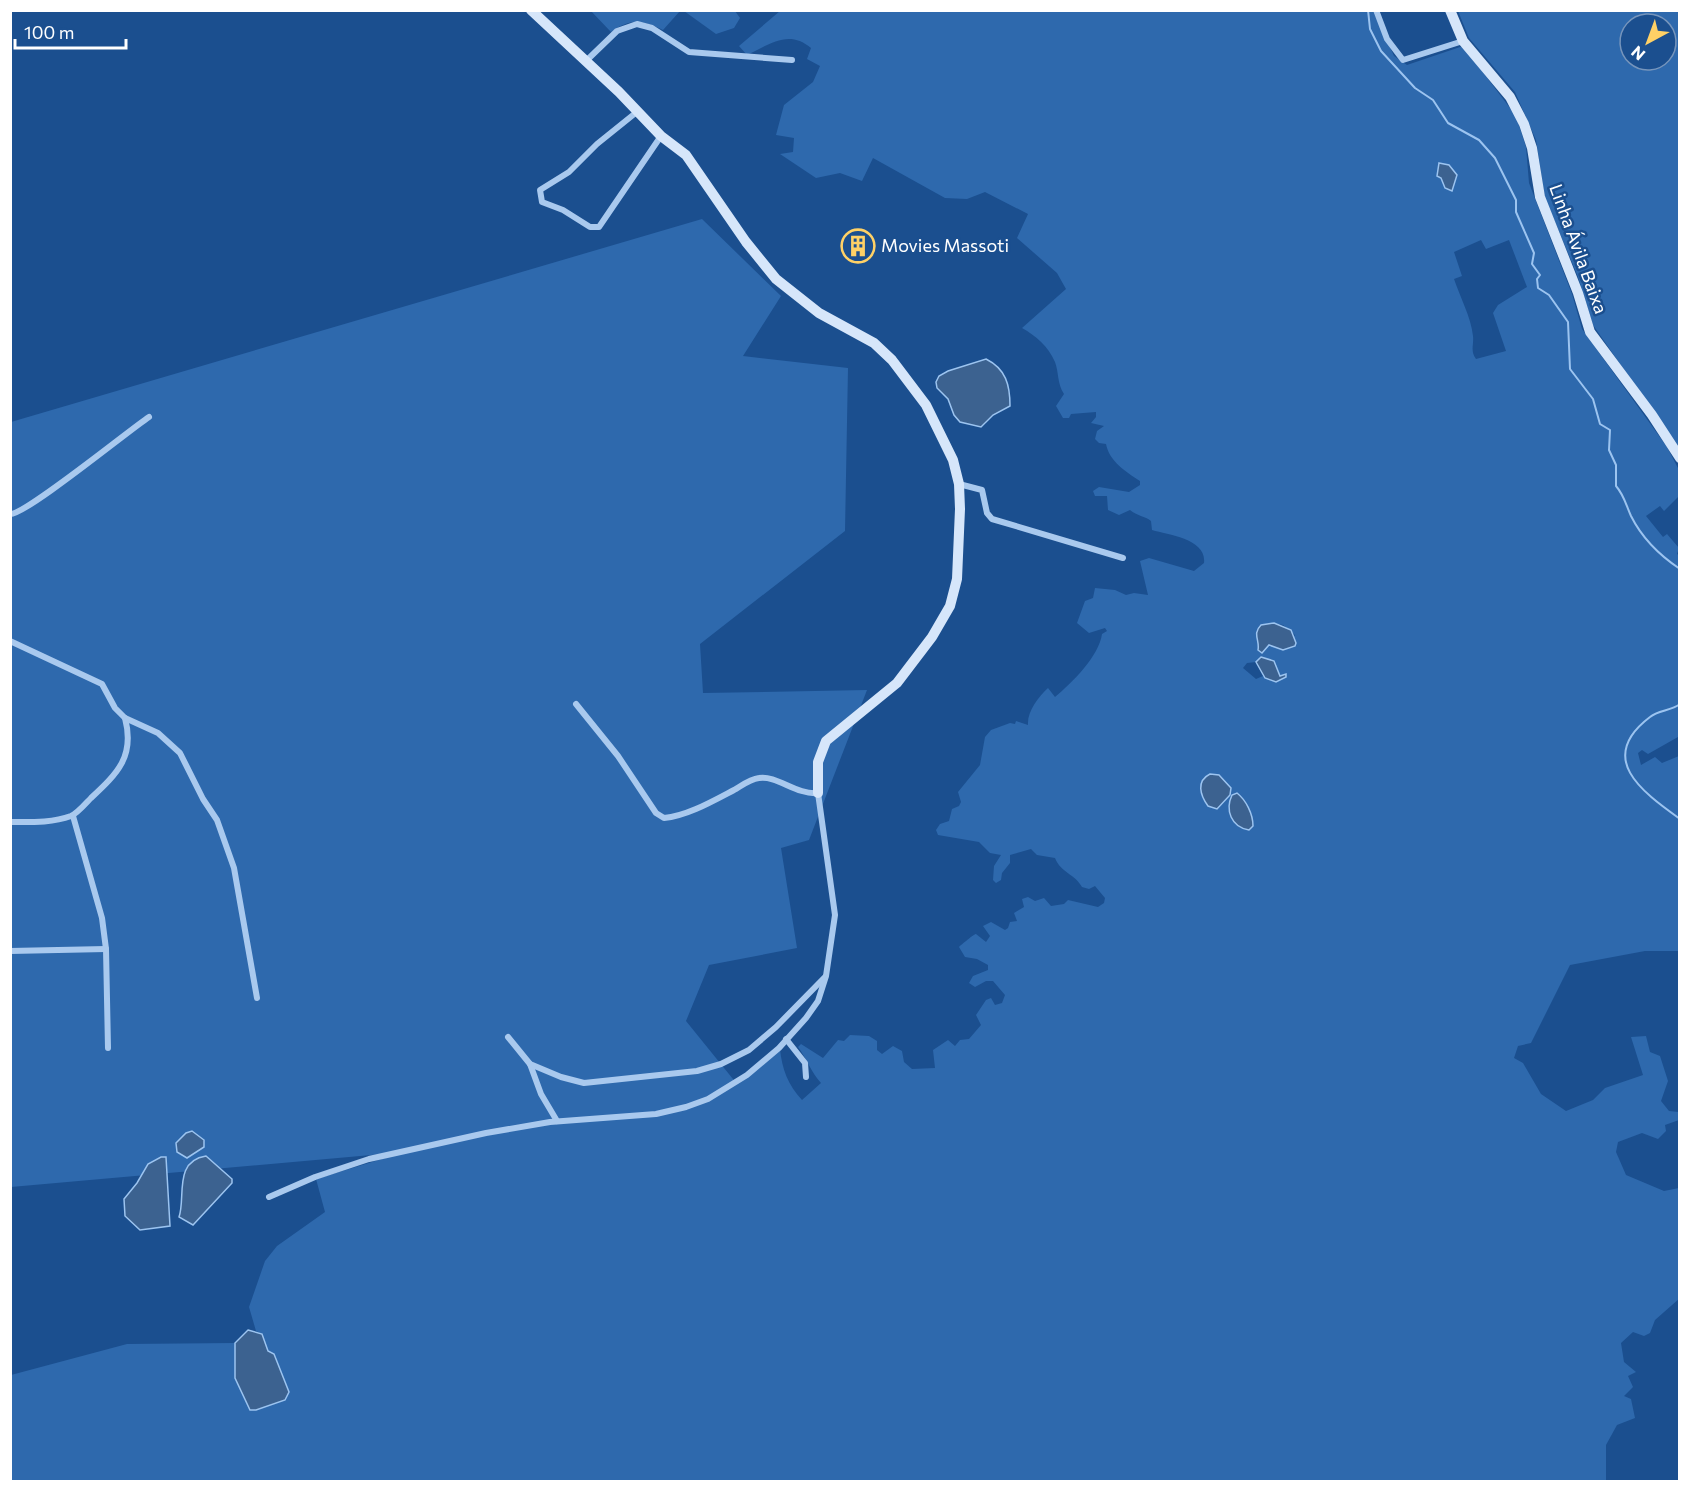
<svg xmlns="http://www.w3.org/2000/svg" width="1690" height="1492" font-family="Commissioner,sans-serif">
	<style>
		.green { fill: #2e69ad; fill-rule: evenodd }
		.water { fill: #3c6290; stroke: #9cc4f0; stroke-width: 1.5 }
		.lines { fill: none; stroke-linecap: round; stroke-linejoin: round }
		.stream { stroke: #9cc4f0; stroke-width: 2 }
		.street { stroke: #a9c9ee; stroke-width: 6 }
		.secondary { stroke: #d6e6fa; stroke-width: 10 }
		.labels { text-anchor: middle; stroke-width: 5; stroke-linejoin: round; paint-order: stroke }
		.poi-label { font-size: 18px; fill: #fff; stroke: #1b4f8f; text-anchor: start }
		.street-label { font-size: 18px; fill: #fff; stroke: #1b4f8f }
	</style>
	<rect width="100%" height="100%" fill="#1b4f8f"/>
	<!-- green -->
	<g class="green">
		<path d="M591 11H680L663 30C643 20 630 18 611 32Z"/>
		<polygon points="684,11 735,11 740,18 734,28 716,34"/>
		<path d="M780 11H1373L1394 56 1407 65 1463 46 1516 116 1526 147 1529 183 1572 294 1582 329 1667 447 1679 470V496L1664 511 1660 506 1646 516 1663 537 1667 534 1679 548 1677 554 1680 556 1679 733 1678 737 1648 754 1642 750 1638 753 1641 765 1655 757 1662 763 1679 756V951H1645L1570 965 1531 1043 1518 1046 1514 1058 1523 1063 1541 1094 1566 1111 1593 1100 1605 1088 1643 1075 1631 1037 1646 1036 1650 1052 1660 1056 1668 1081 1661 1101 1669 1111 1679 1112V1120L1665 1125 1666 1131 1658 1139 1642 1133 1618 1142 1616 1152 1626 1175 1664 1191 1679 1188 1680 1298 1655 1320 1650 1333 1644 1336 1633 1332 1621 1343 1624 1362 1636 1372 1628 1376 1633 1387 1624 1396 1631 1399 1635 1418 1617 1425 1606 1445V1481H11V1375L127 1344 235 1343V1378L250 1410 268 1351 262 1334 256 1331 249 1307 265 1261 277 1246 325 1212 316 1179 405 1152 11 1187V422L702 219 781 296 743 356 848 368 845 531 700 644 703 693 867 690 809 840 781 848 797 948 709 965 686 1021 737 1084 780 1049C782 1069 788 1085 802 1100L821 1083C811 1072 807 1059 798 1047L801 1044 823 1058 838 1040 844 1041 850 1035 869 1036 877 1041V1050L882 1054 893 1046 902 1051 904 1062 912 1069 935 1068 933 1050 948 1040 955 1046 960 1040 969 1039 981 1025 976 1015 986 1000 991 998 995 1005 1002 1003 1005 995 993 981H986L975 987 969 983 973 976 988 970V965L977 959 965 957 959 947C961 945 974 934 976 934L986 942 990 936 983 926 991 922 1005 930 1008 928 1010 922 1017 921 1014 913 1024 907 1022 899 1028 897 1035 901 1044 898 1051 906 1064 904 1068 900 1098 907 1104 903 1105 898 1095 886 1089 889 1082 887C1075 874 1061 873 1055 858L1037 855 1031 849 1010 855V863L1002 873 1001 880 996 883 993 880 994 866 1001 855 990 853 979 842 938 835 936 830 940 824 949 821 952 809 959 806 961 802 958 792 980 765 985 737 991 730 1010 723 1015 724 1016 721 1028 725C1027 712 1038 697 1048 688L1055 697C1072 683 1099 656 1102 634L1107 631 1105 628 1089 633 1077 623 1085 601 1093 598 1095 588 1115 590 1126 595 1134 593 1148 595 1140 561 1149 558 1194 571 1204 563C1207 539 1169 535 1152 530L1151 521C1145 516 1137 516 1130 510L1119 515 1108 510 1107 496H1095L1093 491 1099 487 1129 492 1140 485V481C1126 472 1109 461 1106 444L1099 443 1095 439 1097 431 1104 426 1091 423 1096 417V412L1071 414 1069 418H1063L1056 406 1064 394C1057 383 1059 373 1055 362 1048 346 1036 336 1022 328L1066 289 1057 273 1017 238 1028 214 985 192 967 199 945 198 873 158 862 181 840 173 816 178 780 154 793 152 794 138 776 135 784 105 813 82 820 66 807 59 811 48C789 29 770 44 747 55L739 46ZM1481 240 1486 249 1509 240 1527 287 1498 305 1493 313 1506 351 1476 359C1470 351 1474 345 1473 336 1471 317 1460 297 1454 279L1462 276 1454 252ZM1274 623 1283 625 1295 635 1283 650 1269 645 1258 650C1260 640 1253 634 1261 625ZM1256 662 1280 677 1276 682 1263 676 1256 679 1243 668 1247 663Z"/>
		<path d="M1458 11H1679V449L1593 325 1578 277 1545 198 1536 140 1515 92 1469 38ZM1630 24H1666V60H1630Z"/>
	</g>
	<!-- water -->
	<g class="water">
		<polygon points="1439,163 1449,165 1457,175 1452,191 1445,188 1441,178 1437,176"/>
		<path d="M986 359C1006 369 1010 385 1010 406L993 415 981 427 960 422 954 415 948 399 937 388 936 382 939 376 948 371Z"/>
		<path d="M1274 623 1291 630 1296 643 1295 646 1283 650 1269 645 1262 653 1258 650C1260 640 1252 634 1261 625Z"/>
		<polygon points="1261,657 1274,661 1280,676 1286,674 1286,677 1276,682 1265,678 1256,662"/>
		<path d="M1210 774 1219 775 1231 788 1230 795 1217 809 1208 806C1200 795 1196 781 1210 774Z"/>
		<path d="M1237 793C1246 800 1253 814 1253 826L1249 830C1231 827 1225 810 1232 795Z"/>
		<polygon points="192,1131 204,1140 204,1147 187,1158 177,1152 176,1143 186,1133"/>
		<path d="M206 1156 232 1179V1183L193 1225 179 1217C186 1198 173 1161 206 1156Z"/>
		<polygon points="161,1157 166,1157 170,1226 140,1230 125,1216 124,1199 137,1183 148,1164"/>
		<polygon points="248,1330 262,1334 268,1351 274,1354 289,1392 285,1400 256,1410 250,1410 235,1378 235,1343"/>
	</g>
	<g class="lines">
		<!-- stream -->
		<g class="stream">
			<path d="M1368 10 1370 29 1381 51 1415 88 1433 100 1448 123 1479 140 1495 158 1516 200V212L1534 253 1532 264 1540 275 1537 279 1538 288 1549 295 1568 322 1570 369 1593 399 1600 424 1610 430 1609 450 1616 465V486C1624 495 1626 505 1631 516 1642 538 1659 555 1680 569"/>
			<path d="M1680 704C1671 711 1658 710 1650 717 1596 758 1641 791 1680 819"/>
		</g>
		<!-- street -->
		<g class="street">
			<polyline points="1376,10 1387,39 1403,60 1463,41"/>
			<polyline points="586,61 617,31 637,24 652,28 689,52 792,60"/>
			<polyline points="638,111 597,144 569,172 540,190 542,202 563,210 590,227 599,227 661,136"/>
			<polyline points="959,484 982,490 987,513 992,519 1123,558"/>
			<path d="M10 514C24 516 128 431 149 417"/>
			<polyline points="10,641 102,684 115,708 125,718 158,733 180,753 203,799 217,820 234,868 257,998"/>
			<polyline points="73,816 102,918 106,949 108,1048"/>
			<path d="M10 822C30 822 52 823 71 816 78 813 86 803 91 798 118 773 135 756 125 718"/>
			<polyline points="10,951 106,949"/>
			<polyline points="508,1037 530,1064 561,1077 584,1083 697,1071 721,1064 749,1050 776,1027 825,977"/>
			<polyline points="786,1039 805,1063 806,1077"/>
			<polyline points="530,1064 541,1094 557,1121"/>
			<path d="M269 1197 315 1177 369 1159 486 1133 550 1122 656 1114 686 1107 708 1099 747 1075 779 1048 806 1018 818 1001 826 976 835 915 818 793C796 795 777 775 759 778 750 779 741 786 734 790 713 801 687 816 664 818L656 813 618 756 576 704"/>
		</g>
		<!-- secondary -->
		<g class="secondary">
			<polyline points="531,10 619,92 661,136 686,155 746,242 776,279 819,313 874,343 892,360 926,405 953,460 959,484 960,509 957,579 950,606 932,637 897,683 826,741 818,762 818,793"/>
			<polyline points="1450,10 1463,41 1510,97 1524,124 1532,148 1540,197 1578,293 1590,332 1652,415 1680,458"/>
		</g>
	</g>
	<!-- icons -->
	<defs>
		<symbol id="building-ring" viewBox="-11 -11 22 22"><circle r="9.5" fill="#1b4f8f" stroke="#ffd166" stroke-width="1.5"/><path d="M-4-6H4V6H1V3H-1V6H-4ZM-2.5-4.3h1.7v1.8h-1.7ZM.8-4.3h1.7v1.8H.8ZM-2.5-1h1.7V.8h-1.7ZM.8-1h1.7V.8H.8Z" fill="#ffd166"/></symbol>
	</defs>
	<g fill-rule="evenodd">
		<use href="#building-ring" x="839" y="227" width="38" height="38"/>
	</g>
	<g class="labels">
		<!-- poi labels -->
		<g class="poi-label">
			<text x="881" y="252">Movies Massoti</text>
		</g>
		<!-- street labels -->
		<g class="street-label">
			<text transform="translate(1578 249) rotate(70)" y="6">Linha Ávila Baixa</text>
		</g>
	</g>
	<!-- border -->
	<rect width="1690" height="1492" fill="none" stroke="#ffffff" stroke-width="24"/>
	<!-- north arrow -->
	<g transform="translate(1648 42) rotate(221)"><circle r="28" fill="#1b4f8f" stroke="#7695bc" stroke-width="1.5"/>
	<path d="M0-4.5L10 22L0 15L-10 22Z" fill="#ffd166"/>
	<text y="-9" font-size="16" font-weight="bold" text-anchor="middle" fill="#ffffff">N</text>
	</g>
	<!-- scale -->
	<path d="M15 39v9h111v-9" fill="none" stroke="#ffffff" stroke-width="3"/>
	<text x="24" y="39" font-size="18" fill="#ffffff" stroke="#1b4f8f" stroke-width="4.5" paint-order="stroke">100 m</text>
</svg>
